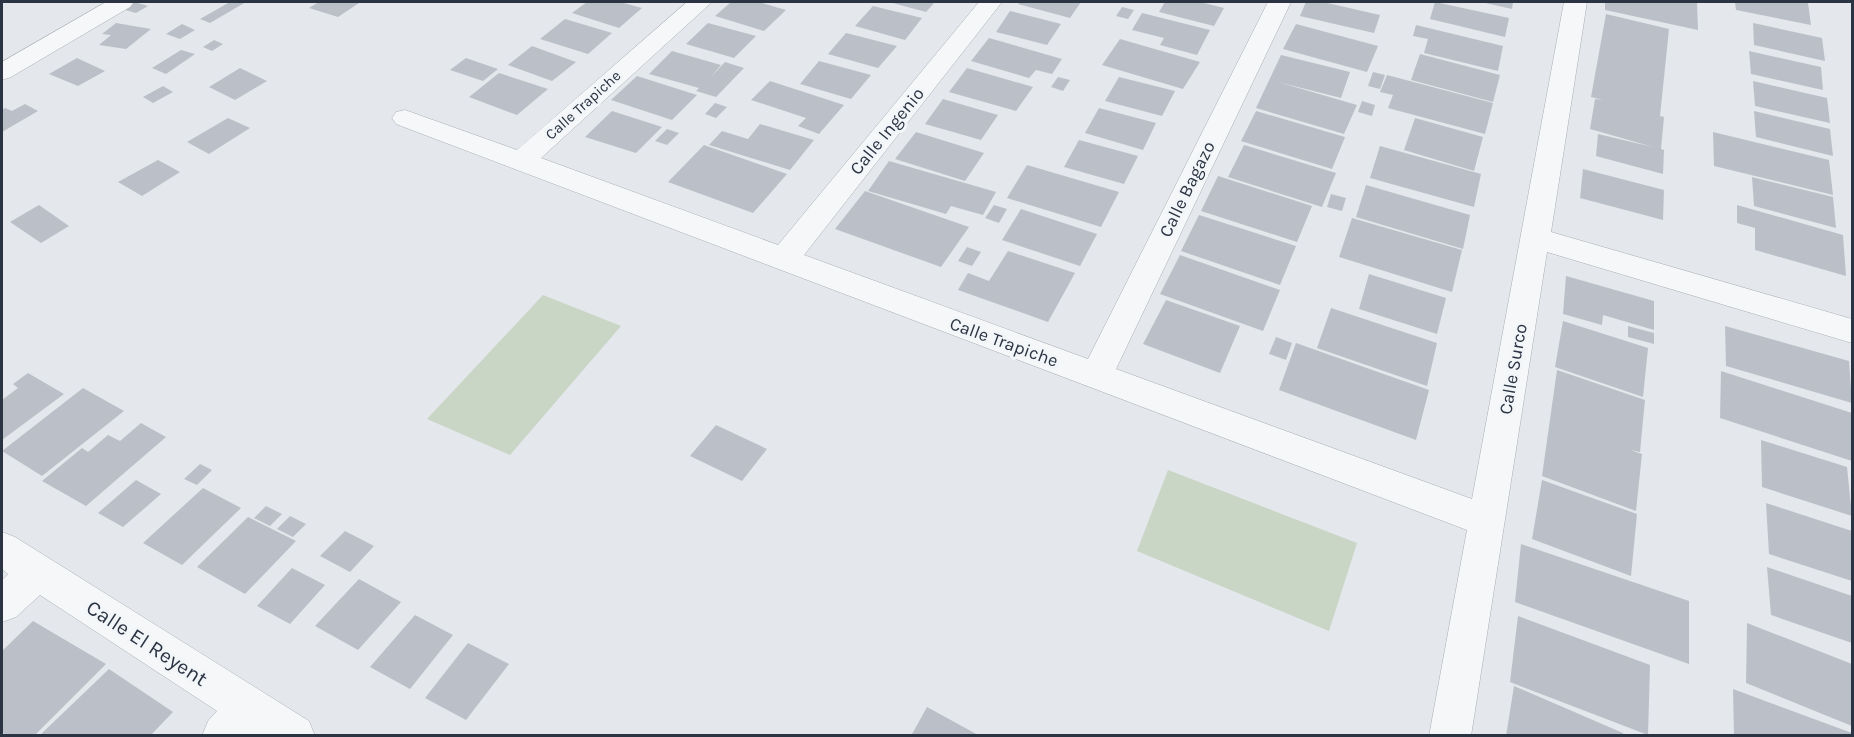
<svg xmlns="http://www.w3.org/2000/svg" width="1854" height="737" font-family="Karla,sans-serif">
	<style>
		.green { fill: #c9d5c5 }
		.building { fill: #bbc0c8 }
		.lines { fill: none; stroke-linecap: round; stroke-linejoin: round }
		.minor-casing { stroke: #a9aeb5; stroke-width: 1 }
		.minor { fill: #f6f7f9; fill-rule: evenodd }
		.labels { text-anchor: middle; stroke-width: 6; stroke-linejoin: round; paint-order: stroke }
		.far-street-label { font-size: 15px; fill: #2b3443; stroke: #f3f6f8 }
		.street-label { font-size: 18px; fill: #2b3443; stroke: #f3f6f8 }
		.near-street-label { font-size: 21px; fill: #2b3443; stroke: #f3f6f8 }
	</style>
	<rect width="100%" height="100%" fill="#e4e7eb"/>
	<!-- green -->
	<g class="green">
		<polygon points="543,295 621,326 510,455 427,419"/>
		<polygon points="1168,470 1357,543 1329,631 1137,551"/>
	</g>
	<!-- building -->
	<g class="building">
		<polygon points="134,2 148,6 136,13 122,9"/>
		<polygon points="230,2 246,2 210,23 200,19"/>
		<polygon points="319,2 355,2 359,3 338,17 309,8"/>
		<polygon points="587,2 620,2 642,8 619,28 572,13"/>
		<polygon points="731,2 759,2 786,10 764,31 715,16"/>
		<polygon points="889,2 935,2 926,12"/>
		<polygon points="1020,2 1081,2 1070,18 1018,4"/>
		<polygon points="1165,2 1200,2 1224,8 1214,26 1159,12"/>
		<polygon points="1306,2 1323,2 1380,15 1374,33 1300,16"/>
		<polygon points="1435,2 1509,18 1505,37 1430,19"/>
		<polygon points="1481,2 1513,2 1512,9"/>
		<polygon points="1605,2 1697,2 1698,30 1605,10"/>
		<polygon points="1735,2 1808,3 1811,25 1736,10"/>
		<polygon points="873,6 922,18 905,40 855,26"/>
		<polygon points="1122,7 1134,10 1128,19 1116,16"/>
		<polygon points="1010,11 1061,24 1047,45 996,32"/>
		<polygon points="1142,13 1210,30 1197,55 1160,45 1164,38 1132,30"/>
		<polygon points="1606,14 1669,29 1660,116 1664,117 1661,149 1664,150 1663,174 1596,156 1598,134 1653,147 1590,129 1595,99 1603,100 1591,97"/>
		<polygon points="565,19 612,33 588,54 540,39"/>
		<polygon points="116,23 151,29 126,49 99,45 111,35 102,34"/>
		<polygon points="708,23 756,36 734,58 686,44"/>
		<polygon points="1753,23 1822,38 1825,61 1754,45"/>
		<polygon points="182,24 195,30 180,39 166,34"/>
		<polygon points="1296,24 1378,46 1367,72 1283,49"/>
		<polygon points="1416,25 1503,46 1498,71 1424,53 1428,39 1413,36"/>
		<polygon points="846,33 897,46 878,68 828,54"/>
		<polygon points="989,38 1062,59 1052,74 1036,70 1029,78 971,61"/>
		<polygon points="1120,39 1200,62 1183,89 1102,65"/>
		<polygon points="214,40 223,44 212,51 203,47"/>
		<polygon points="532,46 576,62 552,81 508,65"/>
		<polygon points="181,50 195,54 166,74 152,68"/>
		<polygon points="672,51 721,65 710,78 725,62 744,68 716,97 696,91 699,88 649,74"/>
		<polygon points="1749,51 1821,67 1823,90 1751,74"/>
		<polygon points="1420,54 1500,75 1493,102 1411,80"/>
		<polygon points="1281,55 1350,72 1341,98 1278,82 1357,105 1344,134 1256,108"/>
		<polygon points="77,58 105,71 78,86 49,74"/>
		<polygon points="466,58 498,69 483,81 450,70"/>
		<polygon points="819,61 871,75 851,99 800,84"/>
		<polygon points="240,68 267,81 235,100 209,87"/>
		<polygon points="967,68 1033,87 1016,111 949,92"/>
		<polygon points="1373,72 1385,75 1380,89 1368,86"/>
		<polygon points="499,73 548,89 517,115 469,97"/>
		<polygon points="1387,75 1493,103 1485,134 1388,108 1393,95 1380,92"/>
		<polygon points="637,76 697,95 672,120 611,100"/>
		<polygon points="1058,77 1070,80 1063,91 1051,87"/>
		<polygon points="1119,77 1175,91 1162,116 1105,101"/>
		<polygon points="770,81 844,105 819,134 798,126 806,118 751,100"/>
		<polygon points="1753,81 1827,98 1830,123 1755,106"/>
		<polygon points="163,86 173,92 153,103 143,97"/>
		<polygon points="943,99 998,115 981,140 925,124"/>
		<polygon points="1362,101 1375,105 1372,116 1358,112"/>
		<polygon points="715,103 727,107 716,118 705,114"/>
		<polygon points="25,104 38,111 2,132 2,110 5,108 12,111"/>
		<polygon points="1099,108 1156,123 1143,150 1085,133"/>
		<polygon points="612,111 662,127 636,153 585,137"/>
		<polygon points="1256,111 1345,137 1332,169 1241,141"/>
		<polygon points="1754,111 1830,129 1833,156 1756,137"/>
		<polygon points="228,118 250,128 209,154 187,142"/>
		<polygon points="1415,118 1483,137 1474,171 1404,150"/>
		<polygon points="760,124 814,140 790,170 709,145 722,131 748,139"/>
		<polygon points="667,129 679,133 667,145 655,141"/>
		<polygon points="916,132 984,153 965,181 895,159"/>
		<polygon points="1713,132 1829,160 1833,195 1714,166"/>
		<polygon points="1079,140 1138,156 1124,184 1064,167"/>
		<polygon points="704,145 787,174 753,213 668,182"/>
		<polygon points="1244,145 1336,173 1322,207 1228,177"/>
		<polygon points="1380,146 1481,174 1474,207 1370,178"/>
		<polygon points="158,160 180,172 142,196 118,182"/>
		<polygon points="889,161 996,192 983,215 951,206 946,214 868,191"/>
		<polygon points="1027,165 1119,192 1101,227 1007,198"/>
		<polygon points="1583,169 1664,190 1663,220 1580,198"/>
		<polygon points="1218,176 1312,206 1297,242 1201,211"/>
		<polygon points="1752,177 1833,197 1836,228 1754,206"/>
		<polygon points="1366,185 1470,215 1463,249 1356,217"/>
		<polygon points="865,191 969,227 941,267 835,229"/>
		<polygon points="1331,194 1346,198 1342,211 1327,207"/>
		<polygon points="39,205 69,226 41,243 10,222"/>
		<polygon points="994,205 1007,209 999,223 985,218"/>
		<polygon points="1737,205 1843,235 1846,276 1755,250 1755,228 1737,223"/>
		<polygon points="1021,209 1097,234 1080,266 1002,240"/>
		<polygon points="1199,215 1296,246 1280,285 1181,251"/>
		<polygon points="1352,218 1462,250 1452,292 1339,257"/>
		<polygon points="967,247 981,252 972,266 958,261"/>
		<polygon points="1008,251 1075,273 1048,322 958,290 968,273 989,281"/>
		<polygon points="1180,255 1280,290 1263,331 1160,294"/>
		<polygon points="1369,274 1446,298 1437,334 1359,309"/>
		<polygon points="1566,276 1654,301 1654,330 1603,315 1602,325 1563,314"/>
		<polygon points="1166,300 1240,326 1220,373 1143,344"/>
		<polygon points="1331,308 1437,343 1427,386 1317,348"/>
		<polygon points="1563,321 1648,348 1643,397 1555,367"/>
		<polygon points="1628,326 1654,333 1654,344 1628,337"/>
		<polygon points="1725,326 1849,361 1852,403 1726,366"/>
		<polygon points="1276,337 1292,343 1286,360 1269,354"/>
		<polygon points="1296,343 1429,390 1416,440 1279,390"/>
		<polygon points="1557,370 1645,400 1640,452 1630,450 1642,454 1636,511 1542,476"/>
		<polygon points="1721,371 1852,413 1852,461 1720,418"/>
		<polygon points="28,373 64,394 2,440 2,400 18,388 13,384"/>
		<polygon points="83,388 124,411 42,476 2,451"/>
		<polygon points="141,423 166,437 86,506 42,481 82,448 88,452 108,435 120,441"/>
		<polygon points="716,425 767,449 742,481 690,456"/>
		<polygon points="1761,440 1847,467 1852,516 1762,487"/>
		<polygon points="200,464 212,470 197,485 184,479"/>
		<polygon points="136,480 161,494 123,527 98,513"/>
		<polygon points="1542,480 1637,514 1631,576 1532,539"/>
		<polygon points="203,488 241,508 182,565 143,543"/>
		<polygon points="1766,503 1852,531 1852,581 1769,554"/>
		<polygon points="266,506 282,514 270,526 254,518"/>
		<polygon points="290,516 306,524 293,537 277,529"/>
		<polygon points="248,517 296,541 245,594 197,567"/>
		<polygon points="345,531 374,546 350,572 320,556"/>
		<polygon points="1521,544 1689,601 1689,664 1515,602"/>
		<polygon points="1767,567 1852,596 1852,643 1771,615"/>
		<polygon points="292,568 325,585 290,624 257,606"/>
		<polygon points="359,579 401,602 358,650 315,626"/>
		<polygon points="415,615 453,635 410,689 370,667"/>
		<polygon points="1518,616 1650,665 1648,735 1510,682"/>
		<polygon points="33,621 106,664 34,736 7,736 2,732 2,651"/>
		<polygon points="1747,623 1852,664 1852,726 1746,683"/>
		<polygon points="468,643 509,664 466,720 425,698"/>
		<polygon points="109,669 173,712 150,736 39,736"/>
		<polygon points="1514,686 1623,733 1623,736 1506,736"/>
		<polygon points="1733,689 1852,733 1852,736 1734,736"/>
		<polygon points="927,707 980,736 911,736"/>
	</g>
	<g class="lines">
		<defs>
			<g id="minor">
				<polygon points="106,2 134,2 130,7 11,77 2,80 2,62"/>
				<polygon points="687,2 712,2 541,158 778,245 979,2 1002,2 804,255 1088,359 1268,2 1291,2 1116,369 1472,499 1564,2 1587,2 1551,232 1852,319 1852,343 1547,252 1471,736 1429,736 1467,530 396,124 392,118 396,112 405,110 517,150"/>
				<polygon points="2,532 15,537 309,721 315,736 202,736 208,721 217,711 40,595 16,617 2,622 2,580 8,574 2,569"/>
			</g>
		</defs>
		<!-- minor casing -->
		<use href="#minor" class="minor-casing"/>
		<!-- minor -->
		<use href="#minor" class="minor"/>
	</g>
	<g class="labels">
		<!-- far-street labels -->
		<g class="far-street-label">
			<text transform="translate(583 105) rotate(-42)" y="5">Calle Trapiche</text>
		</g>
		<!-- street labels -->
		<g class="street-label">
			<text transform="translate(887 131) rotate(-51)" y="6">Calle Ingenio</text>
			<text transform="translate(1187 189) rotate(-64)" y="6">Calle Bagazo</text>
			<text transform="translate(1004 342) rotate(20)" y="6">Calle Trapiche</text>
			<text transform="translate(1513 369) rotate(-80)" y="6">Calle Surco</text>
		</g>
		<!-- near-street labels -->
		<g class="near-street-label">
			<text transform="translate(147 643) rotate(33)" y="7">Calle El Reyent</text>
		</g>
	</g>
	<!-- border -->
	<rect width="1854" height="737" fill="none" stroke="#2b3443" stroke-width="6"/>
</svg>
